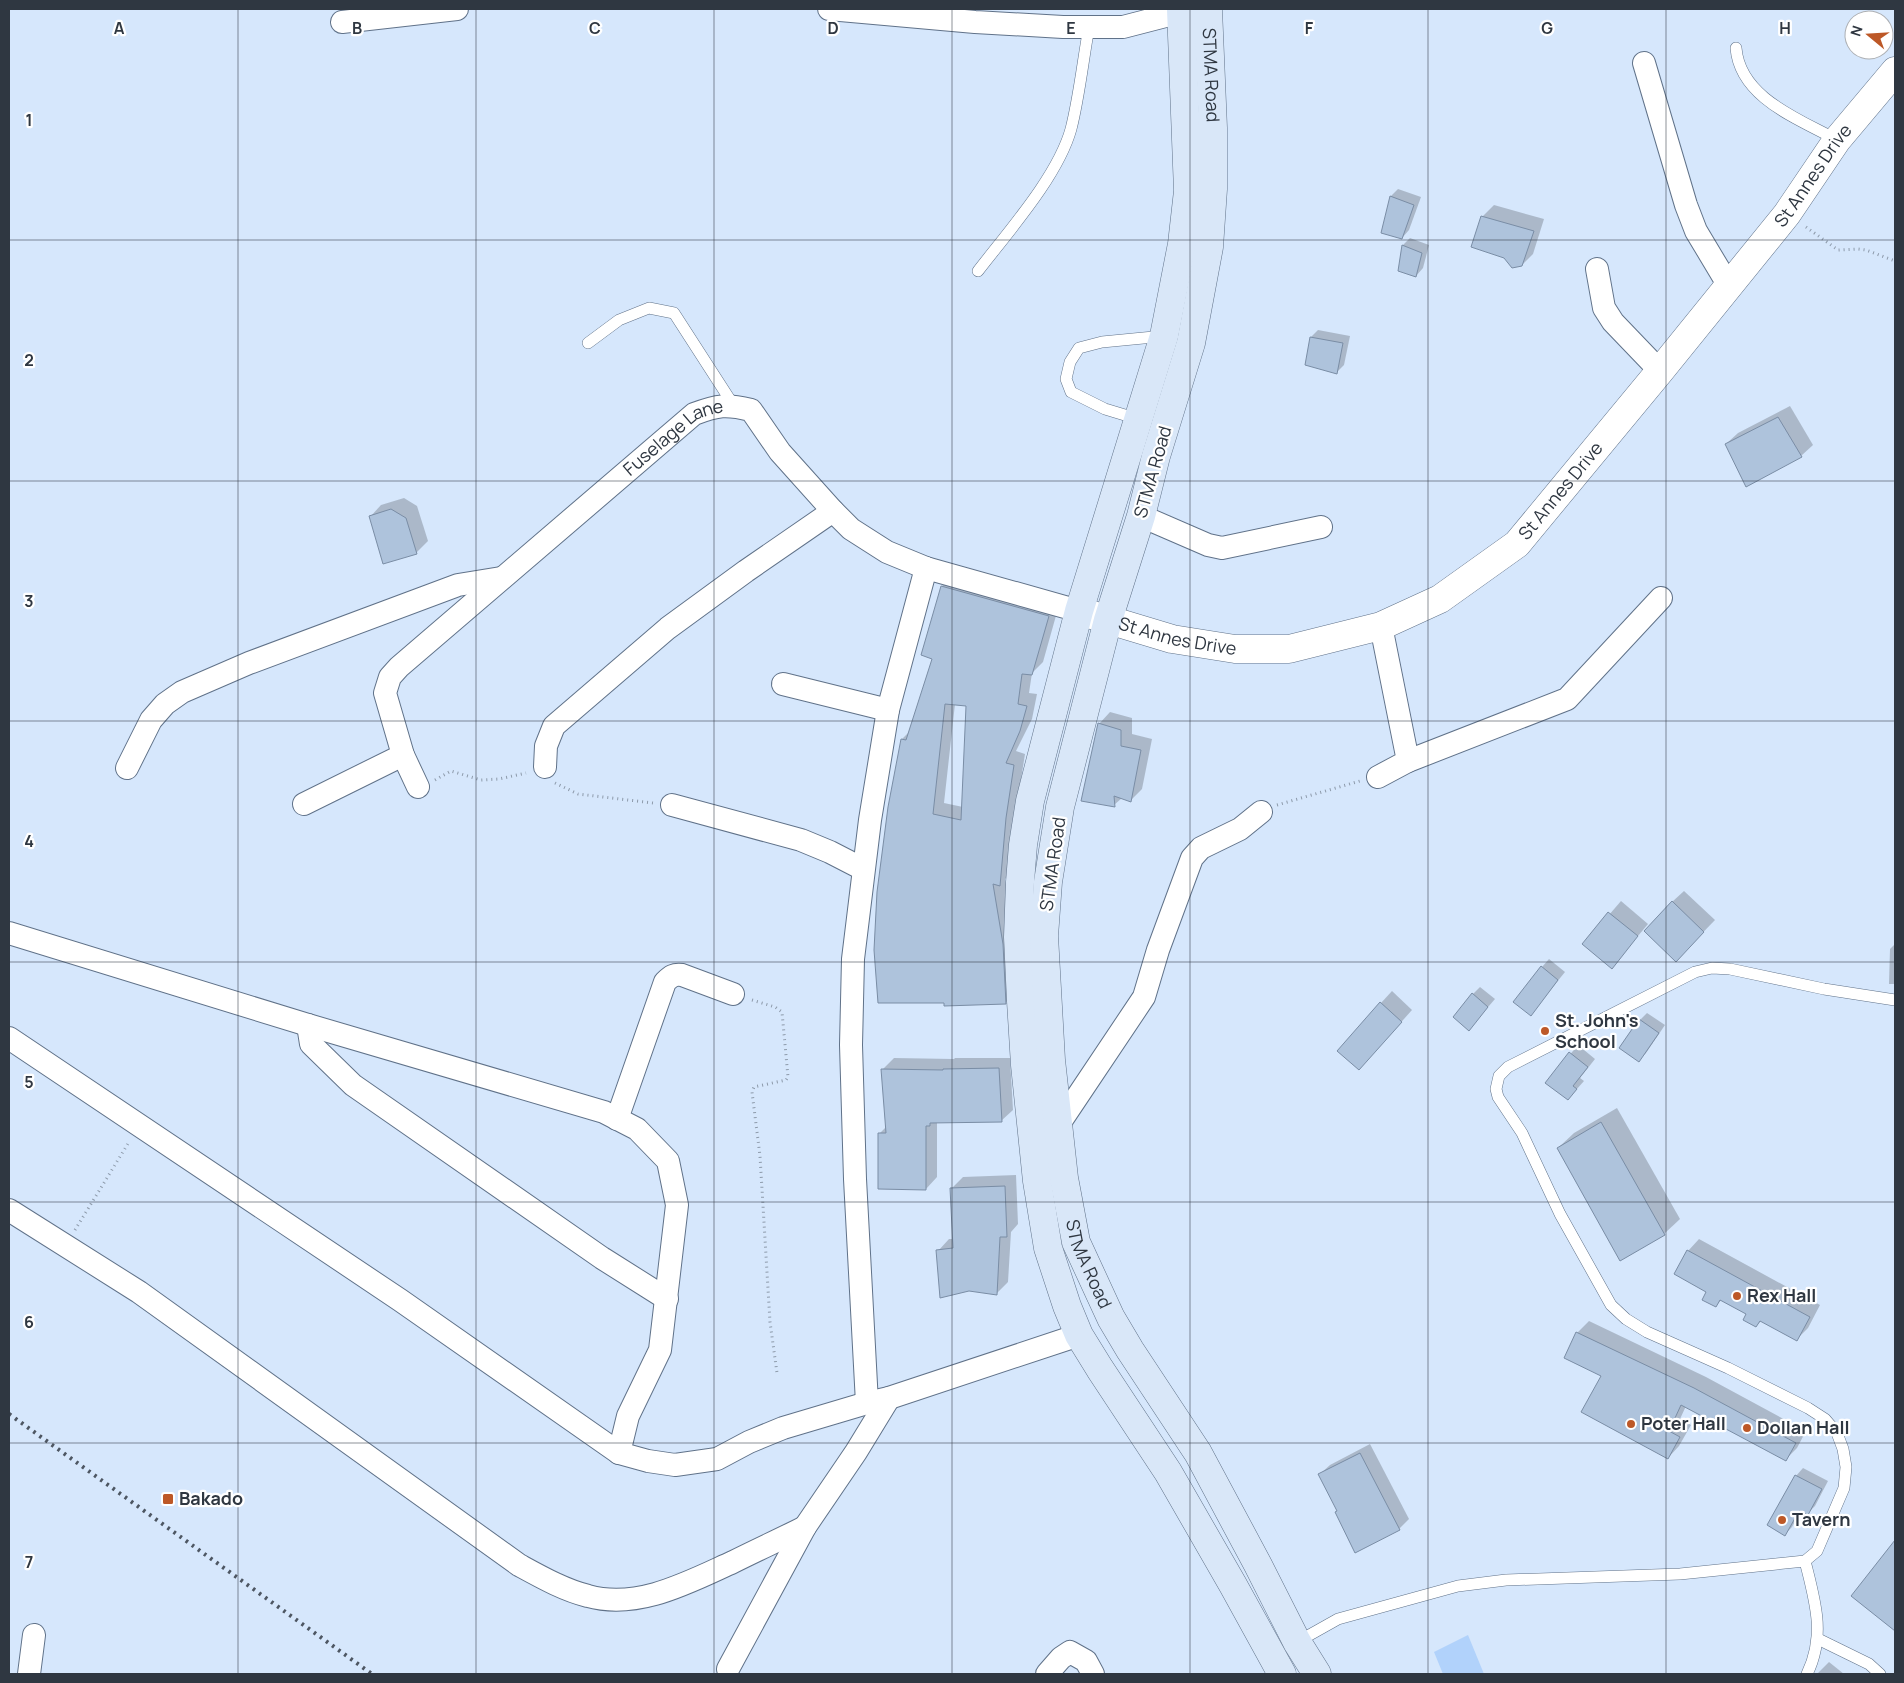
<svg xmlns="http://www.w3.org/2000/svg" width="1904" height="1683" font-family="Manrope,sans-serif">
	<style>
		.green { fill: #b1d2fb }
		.shadow { fill: #0003; fill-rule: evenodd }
		.building { fill: #aec3dc; stroke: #7a8da5; fill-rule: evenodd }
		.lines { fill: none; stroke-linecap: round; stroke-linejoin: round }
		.service-casing { stroke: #607289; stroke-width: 12 }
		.minor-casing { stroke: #607289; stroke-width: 24 }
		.tertiary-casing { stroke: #607289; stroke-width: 29 }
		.secondary-casing { stroke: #607289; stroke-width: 29 }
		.path { stroke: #8d9aaa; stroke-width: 3; stroke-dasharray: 1 4; stroke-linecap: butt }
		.service { stroke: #fff; stroke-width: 11 }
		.minor { stroke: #fff; stroke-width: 22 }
		.tertiary { stroke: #fff; stroke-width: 28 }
		.secondary { stroke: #d9e7f8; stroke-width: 28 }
		.rail { stroke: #4d5662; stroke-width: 4; stroke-dasharray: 2.5 5; stroke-linecap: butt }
		.grid { fill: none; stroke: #2f3741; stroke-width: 1; stroke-opacity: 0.55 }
		.poi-dot { fill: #bd5827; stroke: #fff; stroke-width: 2 }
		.labels { text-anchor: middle; stroke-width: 4.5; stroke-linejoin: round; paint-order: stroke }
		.street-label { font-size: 18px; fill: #2f3741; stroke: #fff }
		.poi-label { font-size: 18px; font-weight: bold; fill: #2f3741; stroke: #fff; text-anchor: start }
		.grid-label { font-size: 16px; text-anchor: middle; font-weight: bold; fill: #2f3741; stroke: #fff; stroke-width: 4.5; stroke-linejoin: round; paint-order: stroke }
	</style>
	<rect width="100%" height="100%" fill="#d6e7fc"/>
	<!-- green -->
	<polygon class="green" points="1468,1635 1484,1674 1443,1674 1434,1652"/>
	<!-- shadow -->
	<g class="shadow">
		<polygon points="1398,189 1421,197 1409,230 1402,238 1382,232 1391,196"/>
		<polygon points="1494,205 1544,219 1533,254 1522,265 1482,217"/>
		<polygon points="1410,238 1429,245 1423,268 1416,276 1400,270 1403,245"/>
		<polygon points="1318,330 1350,336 1344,365 1336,373 1311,337"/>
		<polygon points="1790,406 1813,445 1801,456 1726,444 1738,433"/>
		<polygon points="404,498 417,506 428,541 416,553 370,517 381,505"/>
		<path d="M953 575 1059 605 1043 662 1032 673 1029 693 1037 694 1032 719 1016 751 1025 754 1017 805 1011 873 1005 879 1014 932 1017 992 1005 1003 902 739 909 732 934 658 942 586ZM955 704 967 705 963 807 944 803Z"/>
		<polygon points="1110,712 1132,718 1132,734 1152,739 1142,789 1131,800 1122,798 1114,805 1099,724"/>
		<polygon points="1684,891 1715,920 1687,949 1672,902"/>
		<polygon points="1621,901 1648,924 1612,967 1584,944"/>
		<polygon points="1895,944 1895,984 1889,984 1890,949"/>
		<polygon points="1549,959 1565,972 1531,1014 1542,967"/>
		<polygon points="1480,987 1495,999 1469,1029 1473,994"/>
		<polygon points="1392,991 1412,1010 1370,1057 1381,1003"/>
		<polygon points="1647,1013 1665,1025 1646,1053 1639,1060 1640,1020"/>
		<polygon points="1578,1045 1595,1059 1580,1078 1584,1081 1568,1099 1547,1082"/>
		<polygon points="894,1058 954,1059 955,1058 1010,1058 1013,1110 1001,1121 937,1122 937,1177 926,1189 880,1133 887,1126 882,1070"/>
		<polygon points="1617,1108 1680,1219 1664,1234 1558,1148 1574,1133"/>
		<polygon points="1016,1175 1018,1224 1011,1232 1008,1282 997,1293 969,1290 938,1251 949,1239 954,1239 951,1189 963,1177"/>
		<polygon points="1699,1239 1820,1305 1808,1328 1797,1339 1762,1320 1756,1326 1748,1313 1722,1299 1716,1306 1688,1251"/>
		<polygon points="1589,1321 1706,1377 1806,1431 1797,1448 1785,1460 1686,1406 1680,1419 1691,1425 1679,1446 1668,1458 1602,1375 1566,1358 1577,1333"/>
		<polygon points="1370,1444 1409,1519 1399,1529 1338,1510 1320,1474 1330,1465"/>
		<polygon points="1803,1468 1828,1481 1815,1506 1807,1514 1801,1510 1792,1527 1785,1534 1796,1476"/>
		<polygon points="1895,1542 1895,1630 1853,1596"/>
		<polygon points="1829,1662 1844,1674 1817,1674"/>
	</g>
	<!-- building -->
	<g class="building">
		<polygon points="1390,196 1414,205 1402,239 1381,233"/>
		<polygon points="1481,216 1534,231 1522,266 1512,268 1504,258 1471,247"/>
		<polygon points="1402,245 1422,253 1416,277 1398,271"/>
		<polygon points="1310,337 1343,343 1337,374 1305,365"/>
		<polygon points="1778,417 1802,457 1746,487 1725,444"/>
		<polygon points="391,509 406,518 417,554 383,564 369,516"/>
		<path d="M941 586 1049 616 1032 675 1022 674 1018 704 1027 706 1020 731 1006 763 1014 765 1006 818 1000 886 993 884 1003 944 1006 1004 944 1006V1003H878L874 950 877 892 888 807 901 739 906 740 932 659 921 655ZM945 704 966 706 961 820 933 814Z"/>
		<polygon points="1098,723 1121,730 1121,746 1141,750 1131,802 1114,796 1115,807 1081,801"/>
		<polygon points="1672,901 1704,932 1676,962 1644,931"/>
		<polygon points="1608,912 1638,936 1612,969 1582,944"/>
		<polygon points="1541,966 1558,980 1531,1016 1513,1002"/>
		<polygon points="1472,993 1488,1007 1469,1031 1453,1017"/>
		<polygon points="1380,1002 1402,1022 1359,1070 1337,1051"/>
		<polygon points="1639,1019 1659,1033 1639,1062 1619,1048"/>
		<polygon points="1569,1052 1588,1067 1573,1086 1577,1089 1568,1100 1545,1083"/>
		<polygon points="999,1068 1002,1122 930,1123 930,1126 926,1126 926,1190 878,1189 878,1133 886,1133 881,1069 943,1070 943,1069"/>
		<polygon points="1601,1122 1665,1235 1620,1261 1557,1148"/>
		<polygon points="1005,1186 1007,1237 1000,1237 997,1295 969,1291 940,1298 936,1250 953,1248 950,1188"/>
		<polygon points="1687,1250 1810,1317 1797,1341 1760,1321 1756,1327 1743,1320 1746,1314 1720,1300 1716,1307 1702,1300 1706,1292 1674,1274"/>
		<polygon points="1576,1332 1694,1388 1796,1443 1786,1461 1681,1405 1669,1431 1680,1437 1668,1459 1581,1412 1601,1376 1564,1358"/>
		<polygon points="1360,1453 1400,1530 1355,1553 1335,1512 1337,1511 1318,1474"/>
		<polygon points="1795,1475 1822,1489 1808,1515 1799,1511 1785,1536 1767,1525"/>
		<polygon points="1895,1540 1895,1631 1851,1596"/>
	</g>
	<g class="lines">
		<defs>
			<g id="service">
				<path d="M1736 48C1740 98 1799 119 1837 140"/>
				<path d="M978 271C1008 232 1058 176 1071 129 1079 98 1083 60 1089 27"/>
				<polyline points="588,343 619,320 649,308 674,313 734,406"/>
				<polyline points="1138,419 1105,409 1071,392 1066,379 1070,362 1079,348 1102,342 1164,336"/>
				<path d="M1805 1561C1815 1601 1826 1635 1807 1674"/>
				<polyline points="1818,1639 1869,1664 1880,1674"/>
				<polyline points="1297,1642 1338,1619 1458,1586 1506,1580 1680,1574 1805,1561 1817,1551 1844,1488 1846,1467 1843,1449 1837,1433 1825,1419 1808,1408 1728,1368 1647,1332 1626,1319 1611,1305 1560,1214 1522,1133 1498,1097 1496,1089 1499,1076 1508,1067 1695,972 1712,968 1730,969 1824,989 1895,1000"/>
			</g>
			<g id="minor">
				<polyline points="829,9 975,22 1063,27 1123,27 1181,12"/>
				<polyline points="342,22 457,9"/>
				<polyline points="1644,63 1686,205 1696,231 1729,286"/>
				<polyline points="1597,269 1604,308 1613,322 1660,371"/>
				<polyline points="1141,516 1208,545 1222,548 1321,527"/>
				<polyline points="783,684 888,710"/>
				<polyline points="1408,761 1567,699 1661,598"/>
				<polyline points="545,767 546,746 554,726 668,628 746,571 833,511"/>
				<polyline points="127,768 151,720 165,704 182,692 249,663 458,585 501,578"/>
				<polyline points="1378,777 1408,761 1381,626"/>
				<path id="s1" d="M418 787 403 755 385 693 390 677 399 667 694 414C718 405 726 404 751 410L780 452 833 511 851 529 887 552 926 568 1079 611"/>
				<polyline points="304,804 403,755"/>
				<polyline points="672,805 801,840 830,852 863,869"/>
				<polyline points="9,933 308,1025 604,1112 637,1129 668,1161 677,1205 660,1350 628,1416 619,1453"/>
				<polyline points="308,1025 311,1044 353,1085 602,1258 667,1299"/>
				<polyline points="9,1038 400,1300 619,1453 648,1461 675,1465 717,1459 749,1442 783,1428 867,1403 889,1398 1079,1335"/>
				<path d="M617 1119 665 982C671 976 674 974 682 975L733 994"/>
				<polyline points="1059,1124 1144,997 1158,950 1192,858 1201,848 1240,829 1261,812"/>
				<path d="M9 1210 139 1292 519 1565C541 1577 564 1590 588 1596 638 1610 689 1582 733 1562 757 1550 781 1539 805 1527"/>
				<polyline points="867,1403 855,1179 851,1045 853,959 870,820 888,710 926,568"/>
				<polyline points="728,1669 805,1527 856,1452 889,1398"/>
				<polyline points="29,1674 34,1635"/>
				<polyline points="1047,1674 1061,1658 1070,1652 1086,1661 1093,1674"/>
			</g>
			<g id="tertiary">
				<path id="s2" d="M1079 611 1172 639 1235 649H1289L1381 626 1440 599 1517 544 1660 371 1787 214 1837 140 1895 71"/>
			</g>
			<g id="secondary">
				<polyline points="1181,9 1188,191 1182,244 1164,336 1079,611 1030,801 1023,845 1020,882 1018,937 1021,1001 1025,1065 1037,1181 1048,1248 1067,1306 1079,1335 1100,1369 1168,1472 1233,1585 1282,1674"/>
				<path id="s3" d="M1208 9 1213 128V189L1209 247 1191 343 1156 456 1141 516 1108 620 1060 807 1048 882 1044 936 1051 1060 1064 1178 1076 1242 1111 1318 1130 1350 1198 1453 1258 1565 1297 1642 1317 1674"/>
			</g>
		</defs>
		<!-- service casing -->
		<use href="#service" class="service-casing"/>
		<!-- minor casing -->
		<use href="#minor" class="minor-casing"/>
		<!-- tertiary casing -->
		<use href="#tertiary" class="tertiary-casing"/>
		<!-- secondary casing -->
		<use href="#secondary" class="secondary-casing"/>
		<!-- path -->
		<g class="path">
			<polyline points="1806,227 1838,250 1858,249 1866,250 1895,261"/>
			<polyline points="435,780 451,771 481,780 499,779 526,773"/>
			<polyline points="555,783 578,794 653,803"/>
			<polyline points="1277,805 1360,781"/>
			<polyline points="752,1000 775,1007 782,1012 788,1077 786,1080 754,1087 752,1092 760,1156 770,1322 777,1373"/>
			<polyline points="75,1230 129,1142"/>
		</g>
		<!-- service -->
		<use href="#service" class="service"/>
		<!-- minor -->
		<use href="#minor" class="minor"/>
		<!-- tertiary -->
		<use href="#tertiary" class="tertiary"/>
		<!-- secondary -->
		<use href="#secondary" class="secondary"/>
		<!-- rail -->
		<polyline class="rail" points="9,1414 372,1674"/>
	</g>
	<!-- grid -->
	<path class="grid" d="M238 9V1674M476 9V1674M714 9V1674M952 9V1674M1190 9V1674M1428 9V1674M1666 9V1674M9 240H1895M9 481H1895M9 721H1895M9 962H1895M9 1202H1895M9 1443H1895"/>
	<!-- markers -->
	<g class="poi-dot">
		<circle cx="1545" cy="1031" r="5"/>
		<circle cx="1737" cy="1296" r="5"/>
		<circle cx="1631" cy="1424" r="5"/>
		<circle cx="1747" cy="1428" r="5"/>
		<rect x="162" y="1493" width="12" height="12" rx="2.5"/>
		<circle cx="1782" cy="1520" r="5"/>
	</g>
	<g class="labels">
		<!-- street labels -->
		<g class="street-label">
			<text dy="6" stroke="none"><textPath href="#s3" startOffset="66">STMA Road</textPath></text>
			<text dy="6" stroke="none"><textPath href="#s2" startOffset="942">St Annes Drive</textPath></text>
			<text dy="6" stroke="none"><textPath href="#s1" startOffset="489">Fuselage Lane</textPath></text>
			<text transform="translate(1153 472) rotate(-74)" y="6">STMA Road</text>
			<text dy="6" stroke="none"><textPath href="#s2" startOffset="538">St Annes Drive</textPath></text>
			<text dy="6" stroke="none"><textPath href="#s2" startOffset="102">St Annes Drive</textPath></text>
			<text transform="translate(1053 864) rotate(-82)" y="6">STMA Road</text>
			<text dy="6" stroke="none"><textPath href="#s3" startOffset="1281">STMA Road</textPath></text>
		</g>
		<!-- poi labels -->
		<g class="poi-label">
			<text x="1555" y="1027">St. John's<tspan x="1555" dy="21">School</tspan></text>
			<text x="1747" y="1302">Rex Hall</text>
			<text x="1641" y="1430">Poter Hall</text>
			<text x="1757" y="1434">Dollan Hall</text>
			<text x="179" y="1505">Bakado</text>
			<text x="1792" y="1526">Tavern</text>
		</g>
	</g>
	<g class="grid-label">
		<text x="119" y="34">A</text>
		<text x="357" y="34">B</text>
		<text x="595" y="34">C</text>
		<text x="833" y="34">D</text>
		<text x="1071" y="34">E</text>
		<text x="1309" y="34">F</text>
		<text x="1547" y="34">G</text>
		<text x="1785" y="34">H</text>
		<text x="29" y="126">1</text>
		<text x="29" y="366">2</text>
		<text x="29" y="607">3</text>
		<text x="29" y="847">4</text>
		<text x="29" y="1088">5</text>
		<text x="29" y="1328">6</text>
		<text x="29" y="1568">7</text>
	</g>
	<!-- border -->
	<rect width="1904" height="1683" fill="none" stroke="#2f3741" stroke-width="20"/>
	<!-- north arrow -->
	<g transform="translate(1869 35) rotate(288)"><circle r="24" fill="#ffffff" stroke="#acafb3"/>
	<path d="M0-4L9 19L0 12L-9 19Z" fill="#bd5827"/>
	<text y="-8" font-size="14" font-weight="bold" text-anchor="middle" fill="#2f3741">N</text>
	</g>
</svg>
